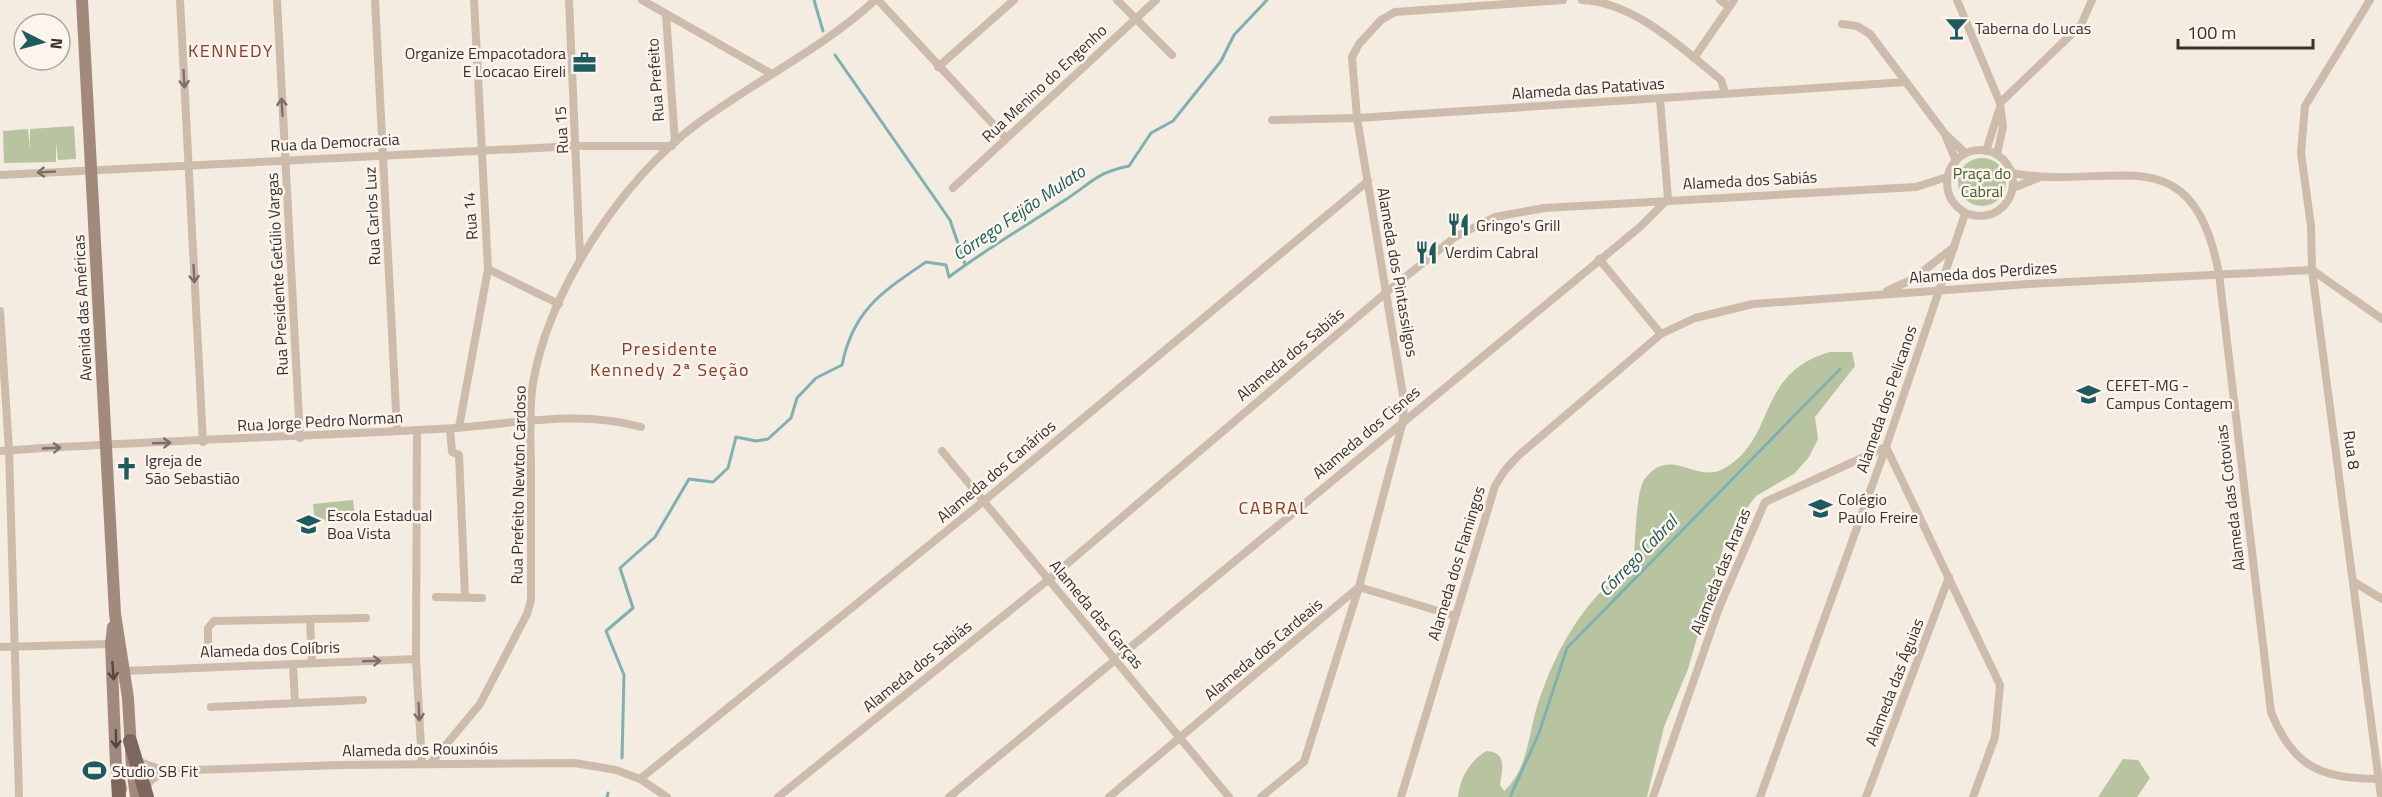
<svg xmlns="http://www.w3.org/2000/svg" width="2382" height="797" font-family="'Titillium Web',sans-serif">
	<style>
		.green { fill: #b8c4a0 }
		.lines { fill: none; stroke-linecap: round; stroke-linejoin: round }
		.stream { stroke: #7fb0b2; stroke-width: 3 }
		.minor { stroke: #cdbbac; stroke-width: 8 }
		.secondary { stroke: #a18a7d; stroke-width: 12 }
		.primary { stroke: #7d675c; stroke-width: 14 }
		.oneway { stroke: #7d6f65 }
		.oneway2 { stroke: #544640 }
		.labels { text-anchor: middle; stroke-width: 5; stroke-linejoin: round; paint-order: stroke }
		.poi-label { font-size: 16px; fill: #3b302b; stroke: #fbf5ee; text-anchor: start }
		.street-label { font-size: 16px; fill: #3b302b; stroke: #fbf5ee }
		.park-label { font-size: 16px; fill: #4a5a2e; stroke: #fbf5ee }
		.neighbourhood-label { font-size: 18px; letter-spacing: 1.5px; fill: #8c3b22; stroke: #fbf5ee }
		.water-label { font-size: 18px; font-style: italic; fill: #1f5a5e; stroke: #fbf5ee }
	</style>
	<rect width="100%" height="100%" fill="#f4ebe1"/>
	<!-- green -->
	<g class="green">
		<polygon points="74,126 76,159 58,160 56,143 56,162 4,163 3,131 28,129 30,149 30,129"/>
		<circle cx="1982" cy="182" r="24"/>
		<path d="M1830 352H1852L1855 366 1815 417 1818 439 1809 457 1794 474 1756 496 1737 521 1723 548 1688 669 1664 727 1647 797H1458C1460 778 1469 762 1486 751 1508 752 1502 769 1500 785L1504 791C1528 770 1529 731 1538 703 1560 640 1583 603 1634 561 1635 545 1636 492 1644 480 1670 444 1695 484 1723 469 1778 439 1754 374 1830 352Z"/>
		<polygon points="353,500 355,519 315,523 313,504"/>
		<polygon points="2123,759 2138,760 2150,778 2137,797 2098,797"/>
	</g>
	<g class="lines">
		<!-- stream -->
		<g class="stream">
			<polyline points="814,0 823,31"/>
			<polyline points="835,55 950,220 965,264"/>
			<path d="M622 758 624 675 606 631 633 608 620 568 655 537 689 479 713 482 728 468 736 437 756 441 768 439 791 418 797 398 816 378 842 365C853 310 882 292 926 262L946 265 949 277C986 249 1026 226 1065 200 1092 183 1095 173 1129 166L1151 133 1173 121 1221 61 1234 35 1267 0"/>
			<polyline points="607,797 608,793"/>
			<polyline points="1510,797 1539,733 1567,648 1840,369"/>
		</g>
		<!-- minor -->
		<g class="minor">
			<polyline points="180,0 203,442"/>
			<polyline points="277,0 300,438"/>
			<polyline points="375,0 397,431"/>
			<polyline points="569,0 580,257"/>
			<polyline points="642,0 770,73"/>
			<polyline points="878,0 1006,138"/>
			<polyline points="1117,0 1172,55"/>
			<path d="M1582 0C1634 2 1682 48 1721 80L1725 93"/>
			<polyline points="1720,0 1728,6"/>
			<polyline points="1957,0 2000,103 2003,127 1997,154"/>
			<polyline points="2370,0 2305,106 2301,153 2311,226 2312,270 2381,797"/>
			<polyline points="666,15 675,142"/>
			<polyline points="1842,24 1857,26 1870,34 1945,134 1965,153"/>
			<polyline points="1694,58 1734,0"/>
			<polyline points="938,67 1014,0"/>
			<polyline points="2000,103 2081,25 2092,0"/>
			<polyline points="1272,120 1357,118 1906,82"/>
			<polyline points="1946,137 1956,161"/>
			<circle cx="1980" cy="183" r="33"/>
			<polyline points="1986,151 1999,110"/>
			<path d="M2011 173C2113 192 2192 130 2219 274L2271 712C2293 767 2320 778 2377 779"/>
			<polyline points="0,175 577,146 672,146"/>
			<polyline points="953,188 1156,0"/>
			<polyline points="2013,188 2038,178"/>
			<polyline points="1599,259 1661,334"/>
			<polyline points="488,269 559,304"/>
			<polyline points="1887,291 1913,279 1954,247"/>
			<polyline points="0,311 9,450 19,795"/>
			<polyline points="459,427 488,269 474,0"/>
			<polyline points="450,429 452,452 459,455 465,596"/>
			<polyline points="417,430 416,659 422,764"/>
			<path d="M0 451C146 441 292 437 437 429 505 426 575 408 641 427"/>
			<polyline points="942,451 1229,797"/>
			<polyline points="2354,582 2382,599"/>
			<polyline points="436,597 482,598"/>
			<polyline points="310,619 312,663"/>
			<polyline points="0,647 111,644"/>
			<polyline points="208,652 208,628 214,621 366,618"/>
			<polyline points="293,664 295,703"/>
			<polyline points="125,671 416,659"/>
			<polyline points="211,707 363,700"/>
			<polyline points="137,761 165,771 340,765 575,763 616,770 640,779 667,797"/>
			<path d="M430 764 480 704 527 614 531 600C531 555 531 510 531 464 530 438 529 409 533 383 549 290 622 179 697 124 753 82 825 47 875 0"/>
			<polyline points="640,779 985,500 1368,181"/>
			<polyline points="145,790 150,781 165,771"/>
			<polyline points="778,797 1048,580 1388,291 1455,237 1495,217 1544,208 1916,187 1947,177"/>
			<polyline points="949,797 1640,227 1668,199 1660,99"/>
			<polyline points="1109,797 1359,587 1455,616"/>
			<polyline points="1261,797 1304,762 1359,587 1403,421 1404,401 1357,118 1352,57 1359,44 1381,20 1395,12 1563,0"/>
			<polyline points="1401,797 1495,486 1505,470 1519,455 1661,334 1695,318 1753,304 2029,284 2312,270 2382,319"/>
			<polyline points="1653,797 1719,608 1765,502 1886,447 2000,685 1995,737 1973,797"/>
			<polyline points="1760,797 1886,447 1965,214"/>
			<polyline points="1866,797 1949,577"/>
		</g>
		<!-- secondary -->
		<g class="secondary">
			<polyline points="82,0 115,614 128,698 132,767 136,797"/>
			<polyline points="113,627 111,644 116,766 121,789"/>
		</g>
		<!-- primary -->
		<g class="primary">
			<polyline points="130,741 147,797"/>
			<polyline points="118,781 119,797"/>
		</g>
	</g>
	<!-- one-way arrows -->
	<defs><path id="oneway-shaft" d="M-6 0H5M1.5-3L5.5 0L1.5 3" fill="none" stroke-width="1.6" stroke-linecap="round" stroke-linejoin="round" transform="scale(1.5)"/></defs>
	<g class="oneway">
		<use href="#oneway-shaft" transform="translate(184 79) rotate(87)"/>
		<use href="#oneway-shaft" transform="translate(282 107) rotate(-93)"/>
		<use href="#oneway-shaft" transform="translate(46 172) rotate(177)"/>
		<use href="#oneway-shaft" transform="translate(194 274) rotate(87)"/>
		<use href="#oneway-shaft" transform="translate(162 443) rotate(-2)"/>
		<use href="#oneway-shaft" transform="translate(52 448) rotate(-3)"/>
		<use href="#oneway-shaft" transform="translate(372 661) rotate(-2)"/>
		<use href="#oneway-shaft" transform="translate(419 712) rotate(87)"/>
	</g>
	<g class="oneway2">
		<use href="#oneway-shaft" transform="translate(113 671) rotate(86)"/>
		<use href="#oneway-shaft" transform="translate(116 739) rotate(89)"/>
	</g>
	<!-- icons -->
	<defs>
		<symbol id="bar-bare" viewBox="-9 -9 18 18"><path d="M-6-5H6L.8 .8V4.5H3.5V6h-7V4.5H-.8V.8Z" fill="#1f5a5e" stroke="#fbf5ee" stroke-width="2.5" paint-order="stroke"/></symbol>
		<symbol id="office-bare" viewBox="-9 -9 18 18"><path d="M-6-3h4V-5.5h4V-3h4V5H-6ZM-1-4.5V-3h2v-1.5ZM-6 0V1H6V0Z" fill="#1f5a5e" stroke="#fbf5ee" stroke-width="2.5" paint-order="stroke"/></symbol>
		<symbol id="restaurant-bare" viewBox="-9 -9 18 18"><path d="M-5-6h1v4h1v-4h1v4h1v-4h1v5L-1.5 .5V6h-2V.5L-5-1ZM5-6V6H3V1.5H1.5Q1.5-4 5-6Z" fill="#1f5a5e" stroke="#fbf5ee" stroke-width="2.5" paint-order="stroke"/></symbol>
		<symbol id="university-bare" viewBox="-9 -9 18 18"><path d="M0-5L7-2L0 1L-7-2ZM-4 1L0 2.5L4 1V4Q0 6-4 4Z" fill="#1f5a5e" stroke="#fbf5ee" stroke-width="2.5" paint-order="stroke"/></symbol>
		<symbol id="church-bare" viewBox="-9 -9 18 18"><path d="M-1.2-6h2.4v3.5h3.3v2.4h-3.3V6h-2.4V-.1h-3.3v-2.4h3.3Z" fill="#1f5a5e" stroke="#fbf5ee" stroke-width="2.5" paint-order="stroke"/></symbol>
		<symbol id="school-bare" viewBox="-9 -9 18 18"><path d="M0-5L7-2L0 1L-7-2ZM-4 1L0 2.5L4 1V4Q0 6-4 4Z" fill="#1f5a5e" stroke="#fbf5ee" stroke-width="2.5" paint-order="stroke"/></symbol>
		<symbol id="stadium-bare" viewBox="-9 -9 18 18"><path d="M0-5a6.5 5 0 1 0 0 10a6.5 5 0 1 0 0-10ZM-3.5-1.8h7v3.6h-7Z" fill="#1f5a5e" stroke="#fbf5ee" stroke-width="2.5" paint-order="stroke"/></symbol>
	</defs>
	<g fill-rule="evenodd">
		<use href="#bar-bare" x="1940" y="12" width="33" height="33"/>
		<use href="#office-bare" x="568" y="46" width="33" height="33"/>
		<use href="#restaurant-bare" x="1442" y="208" width="33" height="33"/>
		<use href="#restaurant-bare" x="1410" y="236" width="33" height="33"/>
		<use href="#university-bare" x="2072" y="378" width="33" height="33"/>
		<use href="#church-bare" x="110" y="452" width="33" height="33"/>
		<use href="#school-bare" x="1804" y="492" width="33" height="33"/>
		<use href="#school-bare" x="292" y="508" width="33" height="33"/>
		<use href="#stadium-bare" x="78" y="754" width="33" height="33"/>
	</g>
	<g class="labels">
		<!-- poi labels -->
		<g class="poi-label">
			<text x="1975" y="34">Taberna do Lucas</text>
			<text x="566" y="59" text-anchor="end">Organize Empacotadora<tspan x="566" dy="18">E Locacao Eireli</tspan></text>
			<text x="1476" y="231">Gringo's Grill</text>
			<text x="1445" y="258">Verdim Cabral</text>
			<text x="2106" y="391">CEFET-MG -<tspan x="2106" dy="18">Campus Contagem</tspan></text>
			<text x="145" y="466">Igreja de<tspan x="145" dy="18">São Sebastião</tspan></text>
			<text x="1838" y="505">Colégio<tspan x="1838" dy="18">Paulo Freire</tspan></text>
			<text x="327" y="521">Escola Estadual<tspan x="327" dy="18">Boa Vista</tspan></text>
			<text x="112" y="777">Studio SB Fit</text>
		</g>
		<!-- street labels -->
		<g class="street-label">
			<text transform="translate(655 80) rotate(-94)" y="6">Rua Prefeito</text>
			<text transform="translate(1044 83) rotate(-43)" y="6">Rua Menino do Engenho</text>
			<text transform="translate(1588 88) rotate(-4)" y="6">Alameda das Patativas</text>
			<text transform="translate(561 130) rotate(-93)" y="6">Rua 15</text>
			<text transform="translate(335 142) rotate(-3)" y="6">Rua da Democracia</text>
			<text transform="translate(1750 180) rotate(-3)" y="6">Alameda dos Sabiás</text>
			<text transform="translate(372 216) rotate(-93)" y="6">Rua Carlos Luz</text>
			<text transform="translate(470 216) rotate(-94)" y="6">Rua 14</text>
			<text transform="translate(1398 272) rotate(80)" y="6">Alameda dos Pintassilgos</text>
			<text transform="translate(1983 272) rotate(-4)" y="6">Alameda dos Perdizes</text>
			<text transform="translate(277 274) rotate(-93)" y="6">Rua Presidente Getúlio Vargas</text>
			<text transform="translate(82 308) rotate(-93)" y="6">Avenida das Américas</text>
			<text transform="translate(1290 354) rotate(-40)" y="6">Alameda dos Sabiás</text>
			<text transform="translate(1886 399) rotate(-71)" y="6">Alameda dos Pelicanos</text>
			<text transform="translate(320 421) rotate(-3)" y="6">Rua Jorge Pedro Norman</text>
			<text transform="translate(1366 432) rotate(-40)" y="6">Alameda dos Cisnes</text>
			<text transform="translate(2352 450) rotate(82)" y="6">Rua 8</text>
			<text transform="translate(996 471) rotate(-40)" y="6">Alameda dos Canários</text>
			<text transform="translate(518 485) rotate(-89)" y="6">Rua Prefeito Newton Cardoso</text>
			<text transform="translate(2230 498) rotate(-97)" y="6">Alameda das Cotovias</text>
			<text transform="translate(1456 563) rotate(-73)" y="6">Alameda dos Flamingos</text>
			<text transform="translate(1720 571) rotate(-68)" y="6">Alameda das Araras</text>
			<text transform="translate(1097 614) rotate(50)" y="6">Alameda das Garças</text>
			<text transform="translate(270 649) rotate(-2)" y="6">Alameda dos Colíbris</text>
			<text transform="translate(1263 649) rotate(-40)" y="6">Alameda dos Cardeais</text>
			<text transform="translate(917 666) rotate(-39)" y="6">Alameda dos Sabiás</text>
			<text transform="translate(1894 682) rotate(-69)" y="6">Alameda das Águias</text>
			<text transform="translate(420 749) rotate(-1)" y="6">Alameda dos Rouxinóis</text>
		</g>
		<!-- park labels -->
		<g class="park-label">
			<text x="1982" y="179">Praça do<tspan x="1982" dy="18">Cabral</tspan></text>
		</g>
		<!-- neighbourhood labels -->
		<g class="neighbourhood-label">
			<text x="231" y="57">KENNEDY</text>
			<text x="670" y="355">Presidente<tspan x="670" dy="21">Kennedy 2ª Seção</tspan></text>
			<text x="1274" y="514">CABRAL</text>
		</g>
		<!-- water labels -->
		<g class="water-label">
			<text transform="translate(1019 213) rotate(-34)" y="6">Córrego Feijão Mulato</text>
			<text transform="translate(1638 556) rotate(-46)" y="6">Córrego Cabral</text>
		</g>
	</g>
	<!-- north arrow -->
	<g transform="translate(42 42) rotate(96)"><circle r="28" fill="#fbf5ee" stroke="#aea6a0" stroke-width="1.5"/>
	<path d="M0-4.5L10 22L0 15L-10 22Z" fill="#1f5a5e"/>
	<text y="-9" font-size="16" font-weight="bold" text-anchor="middle" fill="#3b302b">N</text>
	</g>
	<!-- scale -->
	<path d="M2178 39v9h135v-9" fill="none" stroke="#3b302b" stroke-width="3"/>
	<text x="2187" y="39" font-size="18" fill="#3b302b" stroke="#fbf5ee" stroke-width="4.5" paint-order="stroke">100 m</text>
</svg>
